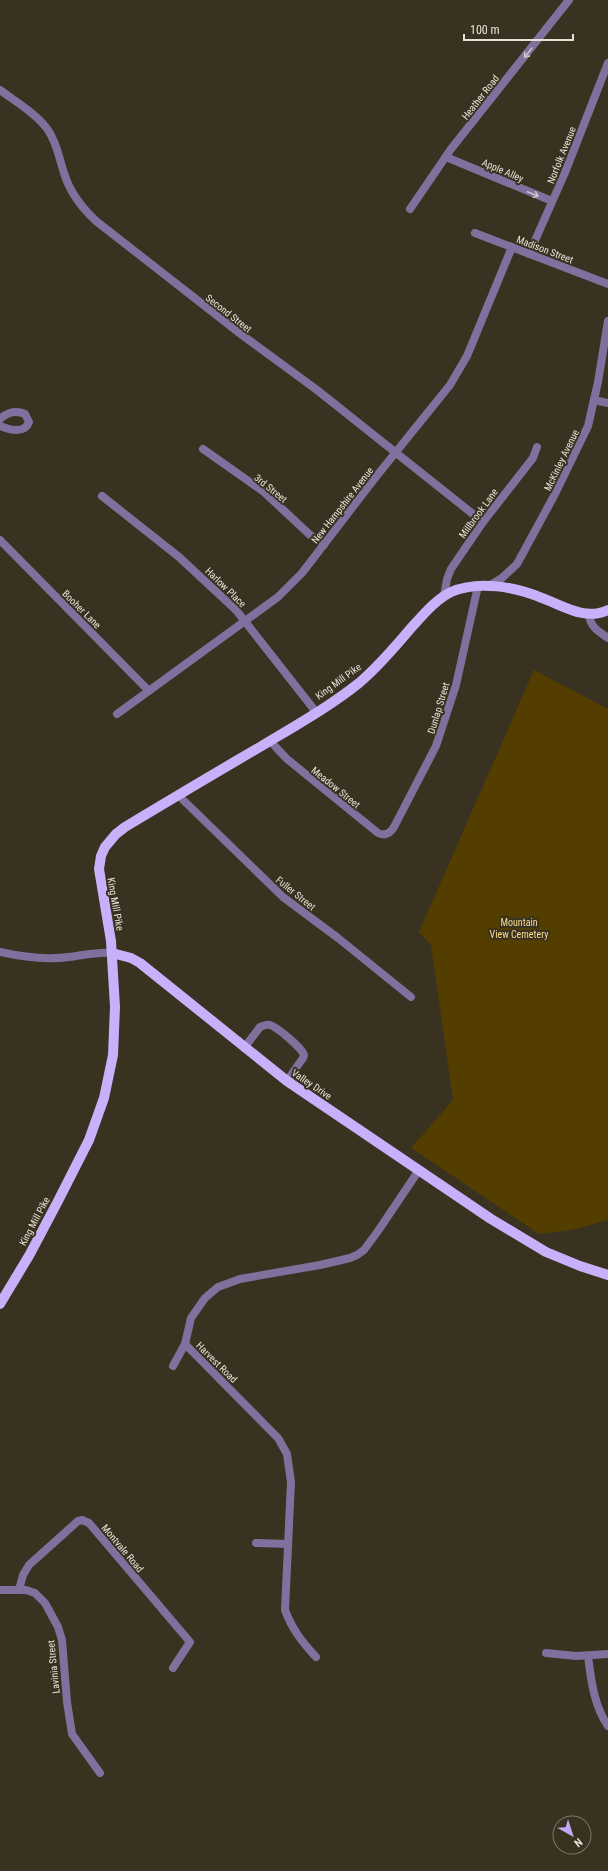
<svg xmlns="http://www.w3.org/2000/svg" width="608" height="1871" font-family="'Roboto Condensed',sans-serif">
	<style>
		.green { fill: #533e00 }
		.lines { fill: none; stroke-linecap: round; stroke-linejoin: round }
		.minor { stroke: #7f709e; stroke-width: 8 }
		.major { stroke: #c9b0fb; stroke-width: 10 }
		.oneway { stroke: #ccc6c9 }
		.labels { text-anchor: middle; stroke-width: 4; stroke-linejoin: round; paint-order: stroke }
		.street-label { font-size: 10px; fill: #e6e2d7; stroke: #393221 }
		.park-label { font-size: 10px; fill: #fcdb8f; stroke: #393221 }
	</style>
	<rect width="100%" height="100%" fill="#393221"/>
	<!-- green -->
	<polygon class="green" points="534,670 608,709 608,1220 571,1230 539,1234 411,1148 453,1100 431,945 419,932"/>
	<g class="lines">
		<!-- minor -->
		<g class="minor">
			<path d="M0 90C16 102 37 114 48 130 57 143 59 158 64 173 70 193 81 207 96 221L242 335 317 390 483 522"/>
			<polyline points="446,157 552,201"/>
			<polyline points="410,209 451,149 569,0"/>
			<polyline points="475,233 608,284"/>
			<polyline points="529,254 564,175 608,63"/>
			<polyline points="594,400 608,403"/>
			<path d="M0 419C8 412 16 410 25 414L29 422C25 434 9 430 0 426"/>
			<polyline points="203,449 264,492 309,534 324,545"/>
			<polyline points="102,496 179,557 236,610 316,712"/>
			<polyline points="0,540 149,691"/>
			<polyline points="489,586 502,578 517,564 555,494 588,426 598,382 608,321"/>
			<polyline points="444,596 447,579 451,569 483,522 533,458 537,447"/>
			<path d="M589 614C590 627 598 631 608 638"/>
			<polyline points="117,714 278,597 302,573 375,478 450,385 467,356 512,247"/>
			<path d="M270 741 287 759 378 833C384 836 390 834 394 827L436 746 456 685 478 586"/>
			<polyline points="178,795 283,897 338,938 411,997"/>
			<path d="M0 952C22 957 46 960 69 957 84 955 97 952 112 953"/>
			<path d="M244 1048 260 1027C263 1026 266 1024 270 1025 277 1027 302 1048 304 1055L303 1058 287 1081"/>
			<polyline points="173,1366 185,1344"/>
			<polyline points="256,1543 288,1544"/>
			<polyline points="0,1590 26,1590 35,1593 45,1603 58,1627 62,1640 67,1702 72,1734 100,1773"/>
			<polyline points="19,1590 23,1575 29,1565 78,1521 82,1520 89,1523 190,1642 173,1668"/>
			<polyline points="546,1653 576,1656 608,1654"/>
			<path d="M588 1656C591 1680 594 1706 608 1726"/>
			<path d="M316 1657C302 1642 292 1629 285 1610L291 1482 287 1454 278 1438 185 1344 191 1318 205 1298 218 1287 240 1279 320 1265 350 1258 357 1255 364 1250 378 1231 419 1170"/>
		</g>
		<!-- major -->
		<g class="major">
			<polyline points="112,953 131,958 140,963 287,1081 491,1219 546,1252 580,1266 608,1275"/>
			<path d="M0 1304 30 1254 58 1201 89 1140 104 1098 113 1055 115 1007 111 941 99 869 101 856 105 847 116 834 125 827C170 800 215 773 260 747 293 727 329 707 359 683 378 667 395 647 411 628 423 615 435 600 451 592 479 580 515 587 542 598 564 606 585 621 608 610"/>
		</g>
	</g>
	<!-- one-way arrows -->
	<defs><path id="oneway-shaft" d="M-6 0H5M1.5-3L5.5 0L1.5 3" fill="none" stroke-width="1.6" stroke-linecap="round" stroke-linejoin="round"/></defs>
	<g class="oneway">
		<use href="#oneway-shaft" transform="translate(528 53) rotate(128)"/>
		<use href="#oneway-shaft" transform="translate(533 194) rotate(22)"/>
	</g>
	<g class="labels">
		<!-- street labels -->
		<g class="street-label">
			<text transform="translate(480 97) rotate(-52)" y="4">Heather Road</text>
			<text transform="translate(561 155) rotate(-68)" y="4">Norfolk Avenue</text>
			<text transform="translate(503 170) rotate(23)" y="4">Apple Alley</text>
			<text transform="translate(545 249) rotate(21)" y="4">Madison Street</text>
			<text transform="translate(229 313) rotate(38)" y="4">Second Street</text>
			<text transform="translate(561 460) rotate(-64)" y="4">McKinley Avenue</text>
			<text transform="translate(271 488) rotate(39)" y="4">3rd Street</text>
			<text transform="translate(342 505) rotate(-52)" y="4">New Hampshire Avenue</text>
			<text transform="translate(478 513) rotate(-54)" y="4">Millbrook Lane</text>
			<text transform="translate(226 587) rotate(44)" y="4">Harlow Place</text>
			<text transform="translate(82 609) rotate(45)" y="4">Booher Lane</text>
			<text transform="translate(338 681) rotate(-36)" y="4">King Mill Pike</text>
			<text transform="translate(438 708) rotate(-73)" y="4">Dunlap Street</text>
			<text transform="translate(336 787) rotate(39)" y="4">Meadow Street</text>
			<text transform="translate(296 893) rotate(39)" y="4">Fuller Street</text>
			<text transform="translate(116 904) rotate(80)" y="4">King Mill Pike</text>
			<text transform="translate(312 1084) rotate(34)" y="4">Valley Drive</text>
			<text transform="translate(34 1221) rotate(-62)" y="4">King Mill Pike</text>
			<text transform="translate(217 1362) rotate(45)" y="4">Harvest Road</text>
			<text transform="translate(123 1548) rotate(50)" y="4">Montvale Road</text>
			<text transform="translate(53 1667) rotate(-96)" y="4">Lavinia Street</text>
		</g>
		<!-- park labels -->
		<g class="park-label">
			<text x="519" y="926">Mountain<tspan x="519" dy="12">View Cemetery</tspan></text>
		</g>
	</g>
	<!-- north arrow -->
	<g transform="translate(572 1835) rotate(141)"><circle r="19" fill="#393221" stroke="#7e786a"/>
	<path d="M0-3L7 15L0 10L-7 15Z" fill="#c1a8f3"/>
	<text y="-6" font-size="11" font-weight="bold" text-anchor="middle" fill="#e6e2d7">N</text>
	</g>
	<!-- scale -->
	<path d="M464 34v6h109v-6" fill="none" stroke="#e6e2d7" stroke-width="2"/>
	<text x="470" y="34" font-size="12" fill="#e6e2d7" stroke="#393221" stroke-width="3" paint-order="stroke">100 m</text>
</svg>
